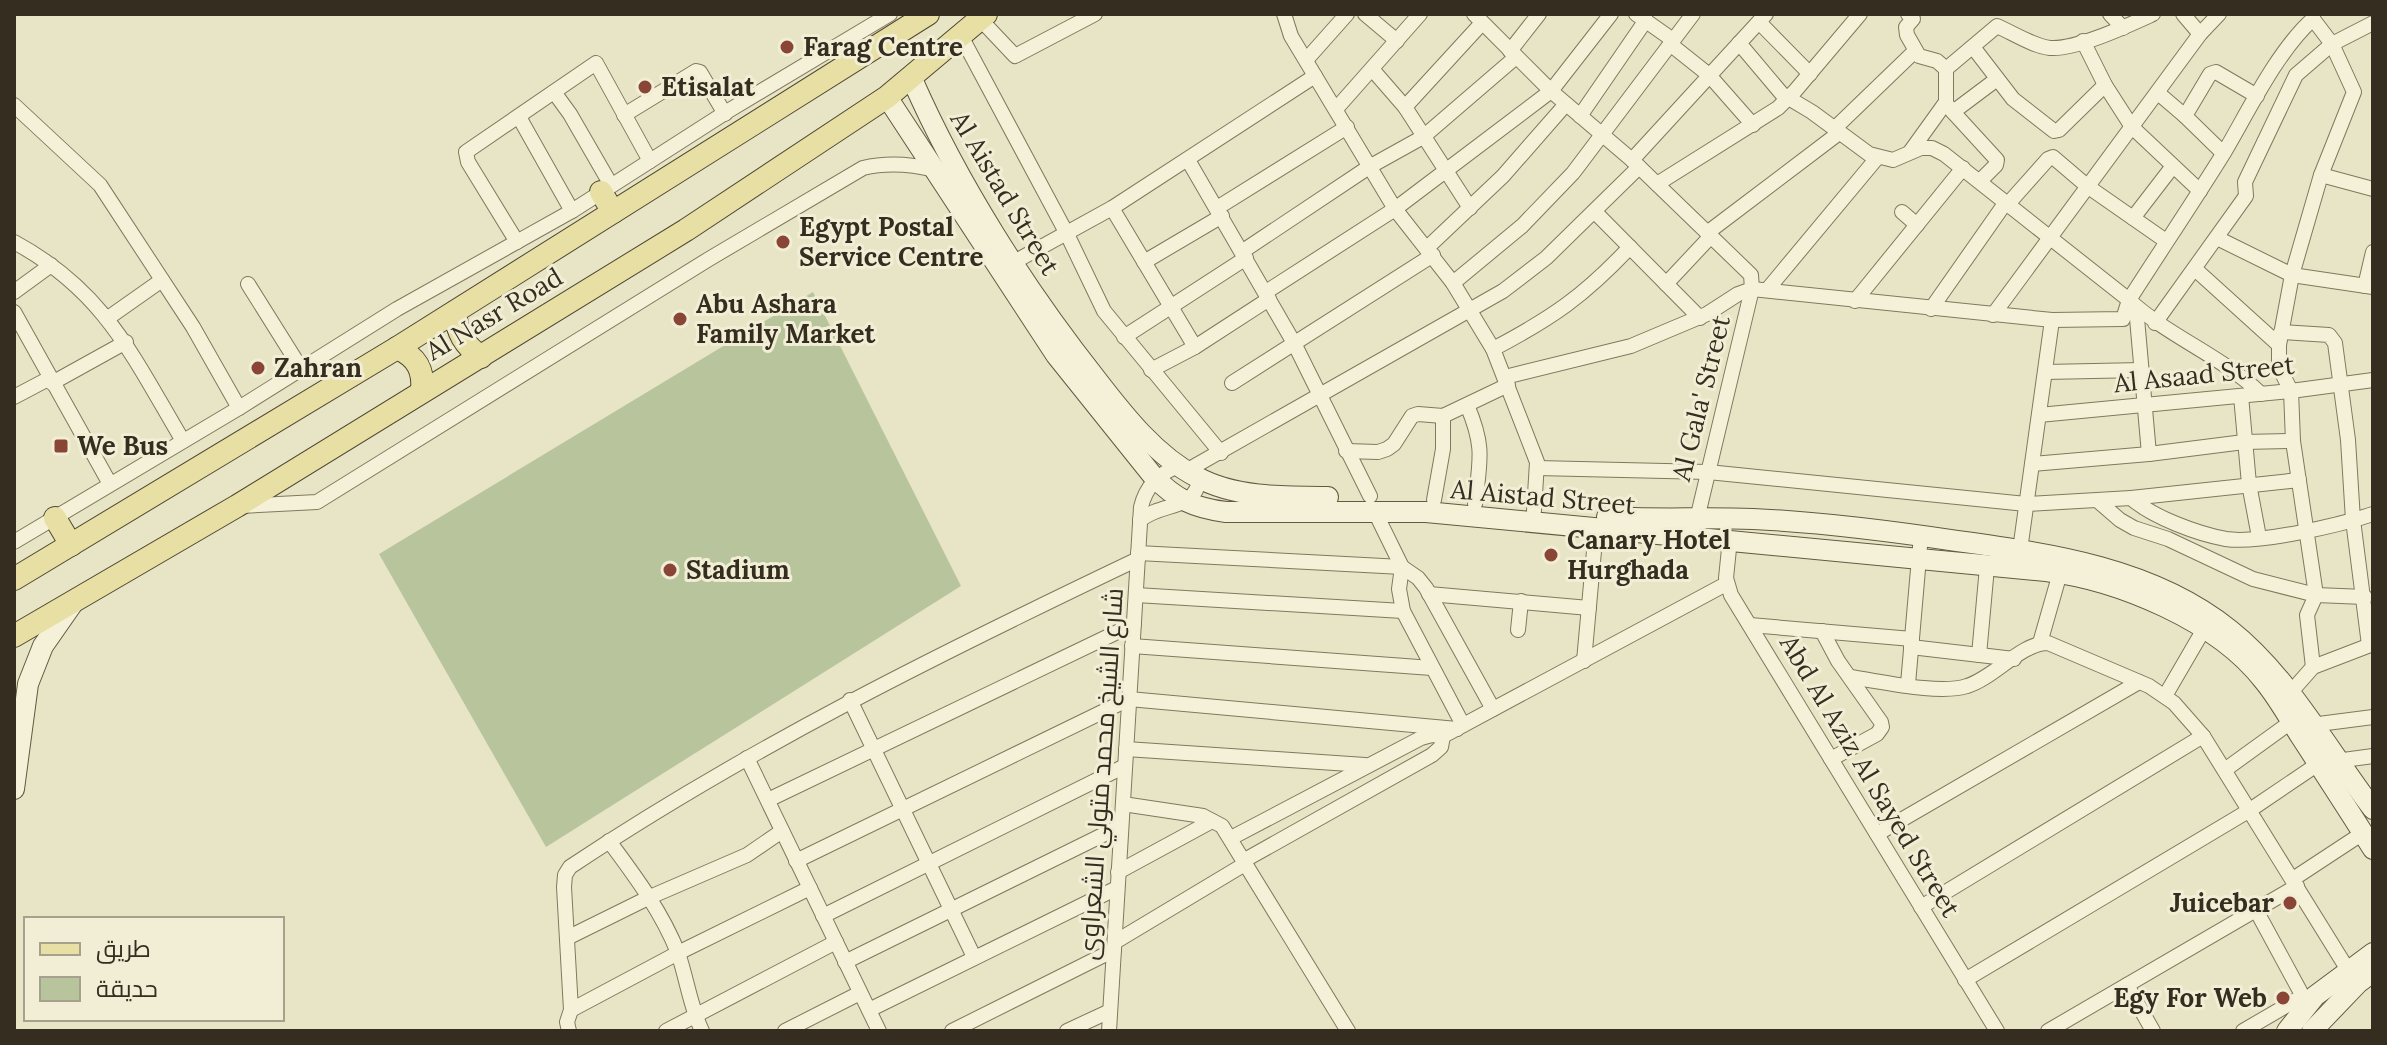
<svg xmlns="http://www.w3.org/2000/svg" width="2387" height="1045" font-family="Lora,Cairo,serif">
	<style>
		.green { fill: #b8c59c }
		.lines { fill: none; stroke-linecap: round; stroke-linejoin: round }
		.street-casing { stroke: #81785e; stroke-width: 16 }
		.secondary-casing { stroke: #635941; stroke-width: 22 }
		.primary-casing { stroke: #504632; stroke-width: 24 }
		.street { stroke: #f4f1d8; stroke-width: 14 }
		.secondary { stroke: #f4f1d8; stroke-width: 20 }
		.primary { stroke: #e7dfa3; stroke-width: 22 }
		.poi-dot { fill: #894536; stroke: #f1eed5; stroke-width: 3 }
		.labels { text-anchor: middle; stroke-width: 6; stroke-linejoin: round; paint-order: stroke }
		.poi-label { font-size: 26px; font-weight: bold; fill: #342d20; stroke: #f1eed5; text-anchor: start }
		.street-label { font-size: 26px; fill: #342d20; stroke: #f1eed5 }
	</style>
	<rect width="100%" height="100%" fill="#e8e5c6"/>
	<!-- green -->
	<polygon class="green" points="813,292 961,586 546,847 379,554"/>
	<g class="lines">
		<defs>
			<g id="street">
				<polyline points="1284,14 1291,36 1395,209 1453,283 1493,349 1537,462 1534,511"/>
				<polyline points="1365,14 1397,41"/>
				<polyline points="1474,14 1551,91 1632,160 1751,275 1752,289 1697,519"/>
				<polyline points="1636,14 1673,40"/>
				<polyline points="1908,14 1913,19 1906,27 1907,35 1919,56 1937,61 1946,69 1946,102 1910,152"/>
				<polyline points="2110,14 2123,28"/>
				<polyline points="2183,14 2200,34"/>
				<polyline points="2313,14 2313,19 2332,44 2354,92 2321,175 2292,275 2279,345 2279,367 2291,391 2293,441 2316,595 2307,615 2313,667"/>
				<polyline points="980,19 1015,56 1095,14"/>
				<polyline points="1759,22 1810,74"/>
				<polyline points="961,36 1067,234 1104,311 1221,453"/>
				<polyline points="2083,41 2105,85 2132,127 2200,191"/>
				<polyline points="1670,44 1709,75 1753,125"/>
				<polyline points="1973,47 2013,99 2054,131 2059,130 2105,85"/>
				<polyline points="1510,51 1539,14"/>
				<polyline points="1307,59 1347,14"/>
				<polyline points="1372,69 1405,107 1470,208"/>
				<path d="M1946 69 1997 26C2013 33 2033 46 2050 48 2076 50 2129 25 2153 14"/>
				<polyline points="554,92 570,114 611,185"/>
				<polyline points="2158,93 2185,116"/>
				<polyline points="14,105 100,185 193,327 239,408"/>
				<polyline points="1948,106 1953,112 1997,79"/>
				<polyline points="1405,107 1482,23"/>
				<polyline points="1336,109 1420,14"/>
				<polyline points="1953,112 1997,160 1996,165 1980,181"/>
				<polyline points="624,115 696,71 700,72 725,114"/>
				<polyline points="1580,116 1646,20"/>
				<polyline points="519,117 572,211"/>
				<polyline points="1834,129 1915,51"/>
				<polyline points="2223,153 2185,116 2210,74 2216,72 2257,96"/>
				<polyline points="1188,160 1294,343 1370,496"/>
				<polyline points="1632,160 1766,14"/>
				<polyline points="2321,175 2373,189"/>
				<polyline points="1657,184 1778,108 1795,91 1860,14"/>
				<polyline points="2008,204 2048,159 2053,157 2087,186 2133,218 2173,166"/>
				<polyline points="1112,208 1195,347"/>
				<polyline points="1217,208 1347,127"/>
				<polyline points="1595,212 1700,318"/>
				<polyline points="1902,212 1917,225"/>
				<polyline points="2133,218 2166,241"/>
				<polyline points="1707,233 1839,133"/>
				<polyline points="2217,238 2292,275 2373,287"/>
				<path d="M14 242C105 291 133 357 183 441"/>
				<polyline points="517,242 468,162 466,152 596,63 650,161"/>
				<polyline points="1427,248 1503,176 1566,104"/>
				<polyline points="1243,251 1369,167 1423,137 1516,57"/>
				<polyline points="1014,262 1112,208 1315,76"/>
				<polyline points="1144,262 1222,216"/>
				<polyline points="2195,269 2279,345"/>
				<polyline points="1453,283 1522,226 1573,173 1693,14"/>
				<polyline points="248,284 300,367"/>
				<polyline points="1666,284 1711,236"/>
				<polyline points="2365,286 2373,252"/>
				<polyline points="1767,290 1877,158"/>
				<polyline points="14,292 51,265"/>
				<polyline points="1266,292 1395,209 1551,91 1611,14"/>
				<polyline points="1855,301 1963,168"/>
				<polyline points="2136,307 2149,454"/>
				<polyline points="1931,309 2006,202"/>
				<polyline points="14,312 110,484"/>
				<polyline points="1993,315 2200,34 2219,14"/>
				<polyline points="108,318 162,280"/>
				<polyline points="2155,323 2246,196 2245,182 2296,75 2332,44 2373,23"/>
				<polyline points="2281,332 2329,335 2335,343 2348,440 2353,520 2369,645"/>
				<polyline points="1124,337 1246,258"/>
				<path d="M1493 349C1552 318 1584 296 1630 247"/>
				<polyline points="1151,370 1195,347 1269,299"/>
				<polyline points="2045,372 2142,370"/>
				<polyline points="1505,377 1631,346 1707,314 1738,294 1752,289 2052,320 2123,319 2129,300 1944,154 1932,148 1921,148 1893,160 1869,154 1812,112 1782,94 1739,43"/>
				<polyline points="52,383 126,342"/>
				<polyline points="1232,383 1433,255"/>
				<path d="M2261 394C2222 356 2169 337 2129 300 2161 250 2194 201 2225 151 2249 110 2278 50 2313 19"/>
				<polyline points="2241,396 2249,484 2259,537"/>
				<polyline points="14,397 50,378"/>
				<path d="M1467 405C1485 447 1480 460 1475 504"/>
				<polyline points="2039,415 2291,391 2373,380"/>
				<polyline points="1346,451 1378,452 1387,449 1394,444 1412,416 1418,414 1443,416 1508,385"/>
				<polyline points="2032,464 2149,454 2244,442 2293,441"/>
				<path d="M1537 468 1708 472 2026 504 2131 498C2152 517 2198 534 2226 539 2259 544 2340 525 2373 514"/>
				<polyline points="1186,471 1503,291 1546,258 1639,167"/>
				<polyline points="2131,498 2299,480"/>
				<polyline points="1434,500 1443,449 1443,416"/>
				<polyline points="2098,501 2120,520 2134,528 2168,539 2253,579 2316,595 2365,597"/>
				<path d="M241 506 317 502 709 259 863 168C888 162 911 164 935 170"/>
				<polyline points="1374,510 1402,567 1399,589 1403,611 1463,725"/>
				<path d="M1140 520C1164 501 1193 512 1200 479"/>
				<polyline points="1730,539 1726,578 1731,595 1997,1031"/>
				<polyline points="14,542 239,408 397,309 572,211 728,111 890,14"/>
				<polyline points="2020,550 2052,320"/>
				<polyline points="1138,553 1402,567 1418,578 1426,588 1493,709"/>
				<polyline points="1429,594 1589,608"/>
				<polyline points="1136,595 1403,611"/>
				<polyline points="1750,625 1912,639"/>
				<polyline points="1518,630 1521,601"/>
				<polyline points="1822,631 1838,661 1881,722 1882,727 1877,734 1831,759"/>
				<polyline points="2040,643 2060,573"/>
				<polyline points="1132,646 1432,668"/>
				<polyline points="1911,647 2014,659"/>
				<polyline points="1979,655 1987,567"/>
				<polyline points="1584,661 1596,529"/>
				<path d="M1850 677C1880 681 1939 695 1967 686 1994 678 2021 643 2048 643L2149 686 2174 703 2203 736 2348 970"/>
				<polyline points="1908,684 1921,535"/>
				<polyline points="2290,693 2313,667 2373,644"/>
				<polyline points="2165,696 2204,629"/>
				<polyline points="850,700 974,957"/>
				<polyline points="2311,725 2373,717"/>
				<polyline points="1126,749 1365,765"/>
				<polyline points="747,758 879,1031"/>
				<polyline points="2336,761 2373,756"/>
				<polyline points="2226,769 2291,722"/>
				<polyline points="768,800 1134,624"/>
				<polyline points="1123,804 1203,816 1222,826 1348,1031"/>
				<polyline points="1877,834 2139,682"/>
				<polyline points="1231,838 1421,738 1432,735 1443,736 1726,584"/>
				<path d="M609 841C635 876 662 912 678 953 687 979 690 1006 702 1031"/>
				<polyline points="796,861 1129,699 1457,729"/>
				<polyline points="1243,861 1432,755 1441,747 1443,736"/>
				<polyline points="1118,872 1212,821"/>
				<polyline points="2293,879 2363,833"/>
				<path d="M810 888 678 953 571 1010 564 887 565 875 570 867C750 747 943 652 1138 559"/>
				<polyline points="1921,907 2203,736"/>
				<polyline points="2256,910 2307,1004"/>
				<polyline points="823,916 1125,766"/>
				<polyline points="567,938 650,897 747,855 782,831"/>
				<polyline points="1115,942 1245,864"/>
				<polyline points="845,962 1121,826"/>
				<polyline points="1965,980 2250,810 2318,764"/>
				<polyline points="2127,985 2153,1031"/>
				<polyline points="869,1010 1117,888"/>
				<polyline points="569,1031 567,1022 571,1010"/>
				<polyline points="666,1031 836,942"/>
				<polyline points="785,1031 860,993"/>
				<polyline points="952,1031 1114,950"/>
				<polyline points="1067,1031 1110,1011"/>
				<path d="M1109 1031 1141 507C1146 486 1159 473 1179 466"/>
				<polyline points="2048,1031 2297,886"/>
				<polyline points="2243,1031 2303,996"/>
			</g>
			<g id="secondary">
				<path d="M912 79C958 184 1025 289 1097 380 1124 415 1156 456 1197 477 1235 498 1286 497 1328 497"/>
				<path d="M887 97 1056 355 1153 476C1175 499 1194 508 1226 512H1426L2046 571C2119 580 2218 621 2264 681 2278 698 2289 718 2301 737 2325 774 2350 812 2373 849"/>
				<path d="M1607 517C1656 520 1704 517 1753 519 1821 522 1890 531 1957 541 2052 554 2153 568 2230 630 2288 676 2328 750 2373 809"/>
				<polyline points="14,789 28,684 43,646 73,603"/>
				<polyline points="2287,1031 2315,996 2373,953"/>
				<polyline points="2312,1031 2358,983 2373,972"/>
			</g>
			<g id="primary">
				<polyline points="601,192 613,212"/>
				<path d="M455 312C457 332 464 345 481 357"/>
				<path d="M397 348C417 357 424 370 422 391"/>
				<polyline points="55,518 71,545"/>
				<polyline points="14,579 397,348 928,14"/>
				<polyline points="14,636 237,506 686,230 887,97 986,14"/>
			</g>
		</defs>
		<!-- street casing -->
		<use href="#street" class="street-casing"/>
		<!-- secondary casing -->
		<use href="#secondary" class="secondary-casing"/>
		<!-- primary casing -->
		<use href="#primary" class="primary-casing"/>
		<!-- street -->
		<use href="#street" class="street"/>
		<!-- secondary -->
		<use href="#secondary" class="secondary"/>
		<!-- primary -->
		<use href="#primary" class="primary"/>
	</g>
	<!-- markers -->
	<g class="poi-dot">
		<circle cx="787" cy="47" r="8"/>
		<circle cx="645" cy="87" r="8"/>
		<circle cx="783" cy="242" r="8"/>
		<circle cx="680" cy="319" r="8"/>
		<circle cx="258" cy="368" r="8"/>
		<rect x="53" y="438" width="16" height="16" rx="4"/>
		<circle cx="1551" cy="555" r="8"/>
		<circle cx="670" cy="570" r="8"/>
		<circle cx="2290" cy="903" r="8"/>
		<circle cx="2283" cy="998" r="8"/>
	</g>
	<g class="labels">
		<!-- poi labels -->
		<g class="poi-label">
			<text x="803" y="56">Farag Centre</text>
			<text x="661" y="96">Etisalat</text>
			<text x="799" y="236">Egypt Postal<tspan x="799" dy="30">Service Centre</tspan></text>
			<text x="696" y="313">Abu Ashara<tspan x="696" dy="30">Family Market</tspan></text>
			<text x="274" y="377">Zahran</text>
			<text x="77" y="455">We Bus</text>
			<text x="1567" y="549">Canary Hotel<tspan x="1567" dy="30">Hurghada</tspan></text>
			<text x="686" y="579">Stadium</text>
			<text x="2274" y="912" text-anchor="end">Juicebar</text>
			<text x="2267" y="1007" text-anchor="end">Egy For Web</text>
		</g>
		<!-- street labels -->
		<g class="street-label">
			<text transform="translate(1005 193) rotate(59)" y="9">Al Aistad Street</text>
			<text transform="translate(494 314) rotate(-31)" y="9">Al Nasr Road</text>
			<text transform="translate(2204 374) rotate(-6)" y="9">Al Asaad Street</text>
			<text transform="translate(1701 398) rotate(-76)" y="9">Al Gala' Street</text>
			<text transform="translate(1543 497) rotate(5)" y="9">Al Aistad Street</text>
			<text transform="translate(1101 774) rotate(-86)" y="9">شارع الشيخ محمد متولي الشعراوى</text>
			<text transform="translate(1870 776) rotate(59)" y="9">Abd Al Aziz Al Sayed Street</text>
		</g>
	</g>
	<!-- border -->
	<rect width="2387" height="1045" fill="none" stroke="#342d20" stroke-width="32"/>
	<!-- legend -->
	<rect x="24" y="917" width="260" height="104" fill="#f1eed5" stroke="#a5a18d" stroke-width="2"/>
	<rect x="40" y="943" width="40" height="12" fill="#e7dfa3" stroke="#a5a18d" stroke-width="2"/>
	<text x="96" y="957" font-size="24" fill="#342d20">طريق</text>
	<rect x="40" y="977" width="40" height="24" fill="#b8c59c" stroke="#a5a18d" stroke-width="2"/>
	<text x="96" y="997" font-size="24" fill="#342d20">حديقة</text>
</svg>
